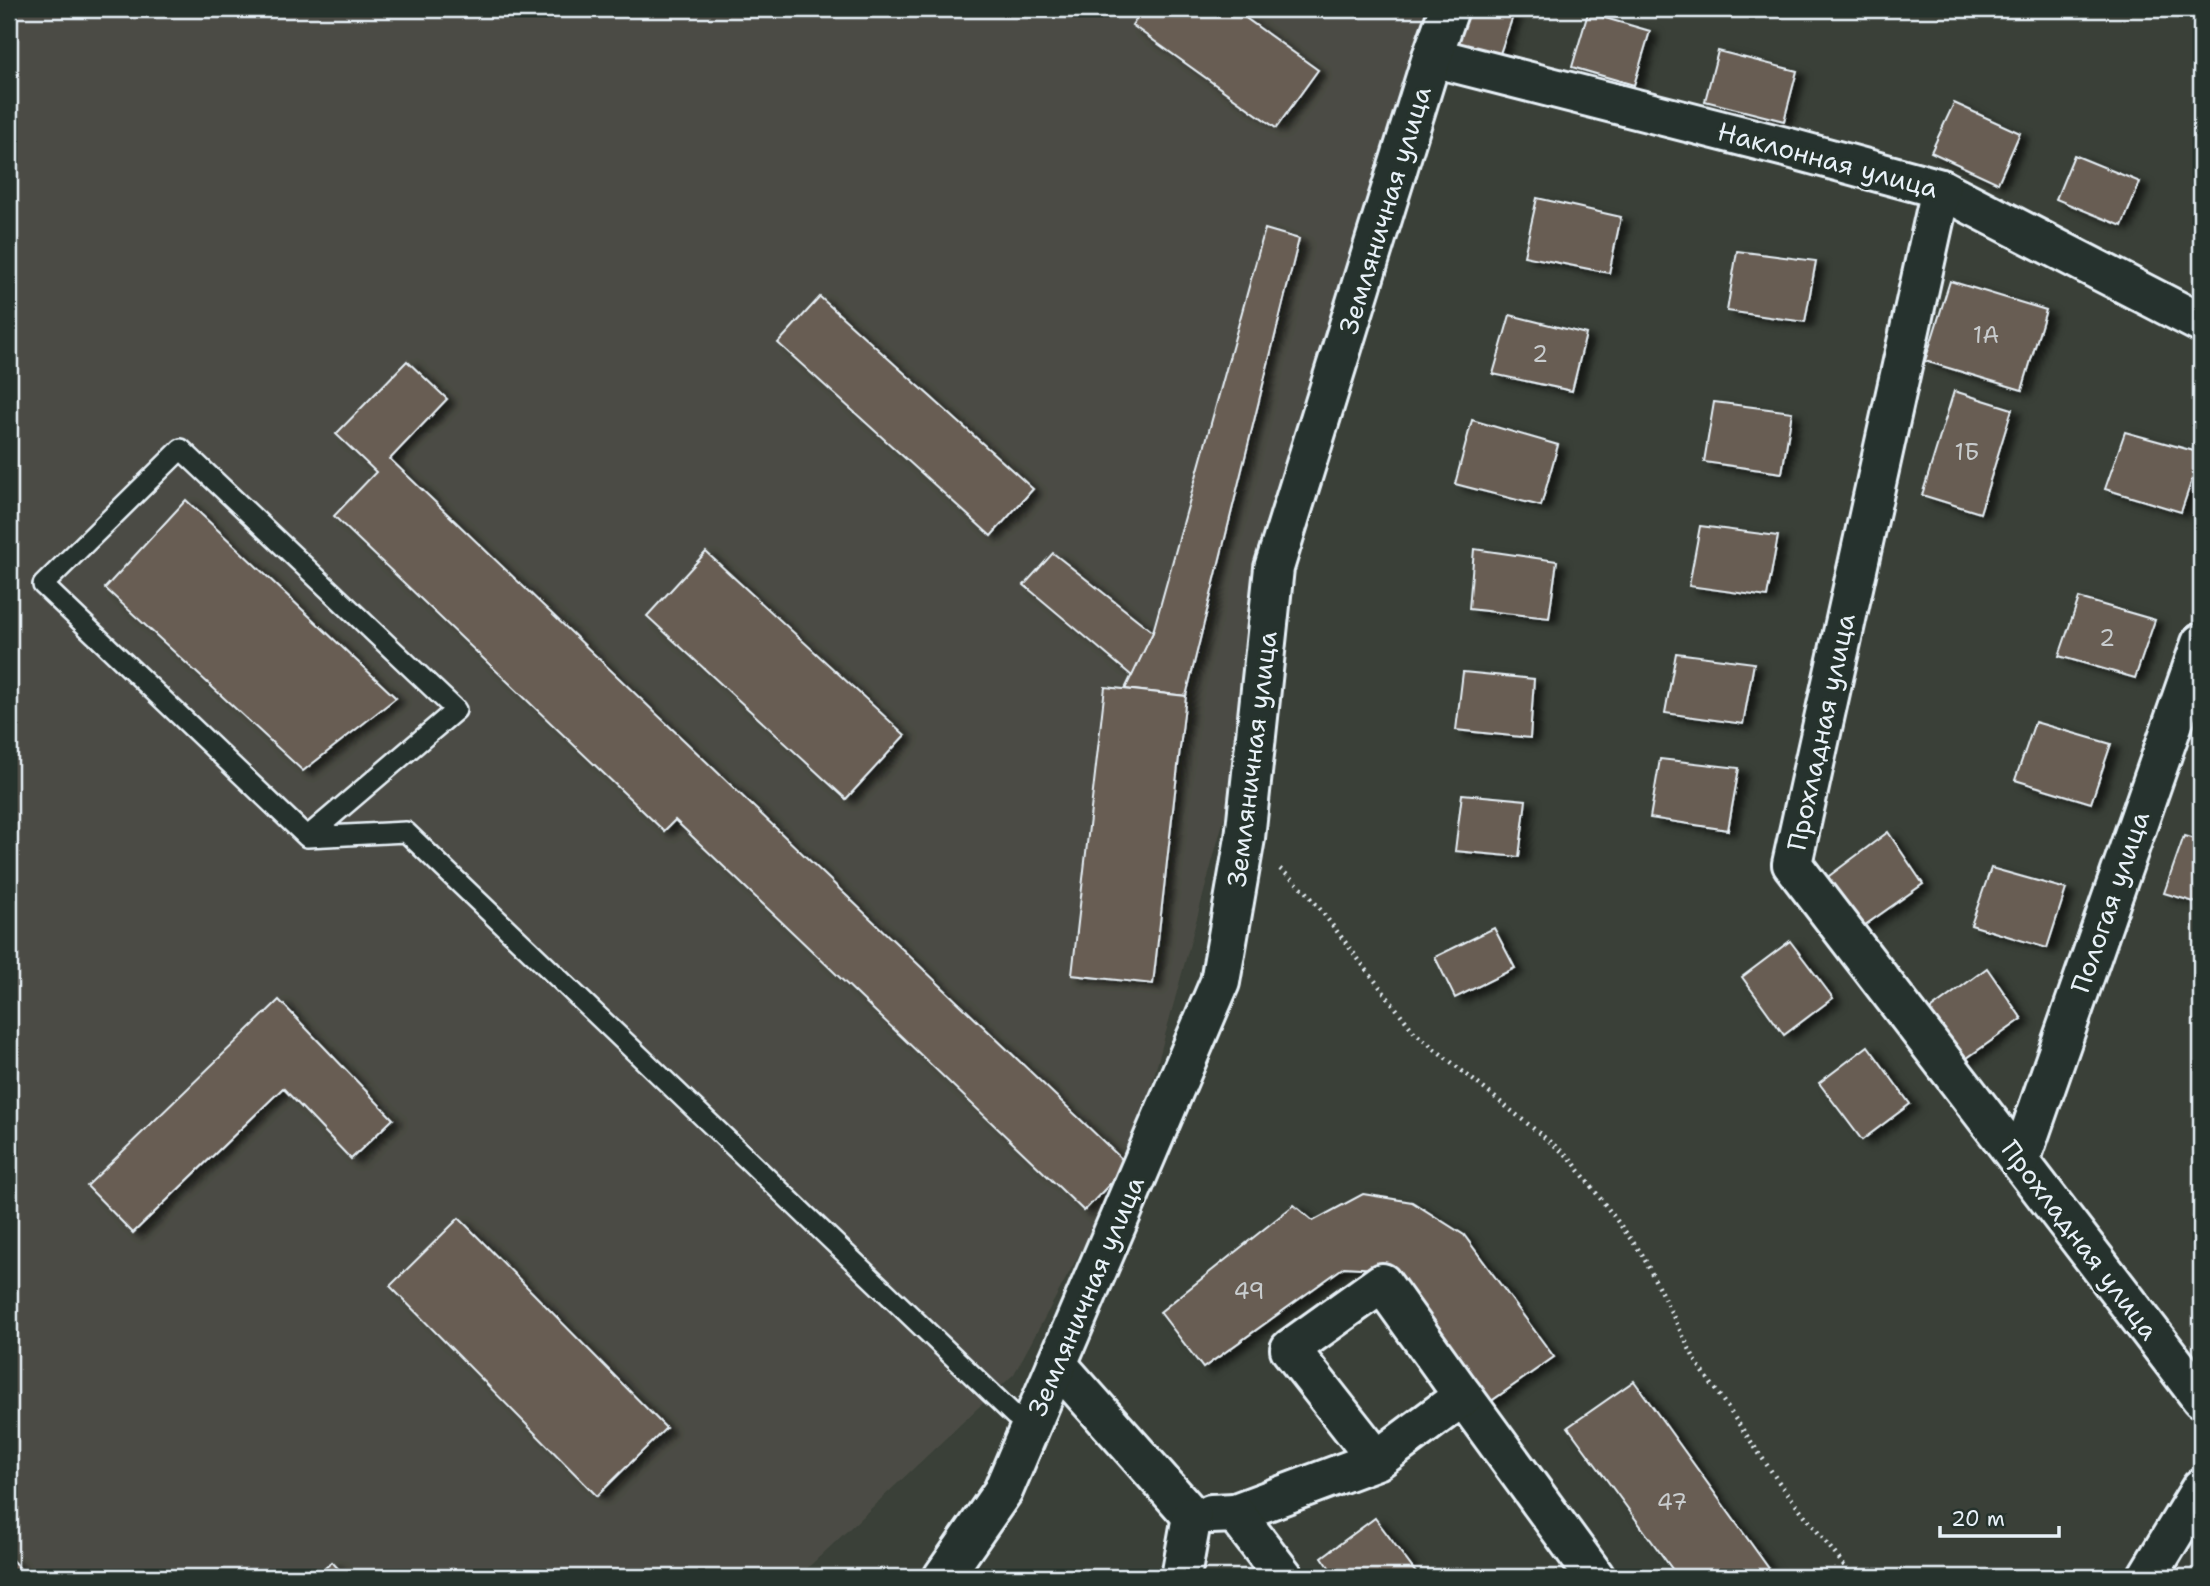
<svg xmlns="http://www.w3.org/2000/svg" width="2210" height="1586" font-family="'Shantell Sans',sans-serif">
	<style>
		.built { fill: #4b4c44 }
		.building { fill: #675d52; stroke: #e8f1f8; stroke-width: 2; filter: url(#shadow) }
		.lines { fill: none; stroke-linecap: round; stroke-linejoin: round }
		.service-casing { stroke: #e8f1f8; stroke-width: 24 }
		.minor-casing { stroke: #e8f1f8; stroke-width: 44 }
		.path { stroke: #e8f1f8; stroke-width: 4.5; stroke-dasharray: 2 5; stroke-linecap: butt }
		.service { stroke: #26332d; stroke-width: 19 }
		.minor { stroke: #26332d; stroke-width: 38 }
		.labels { text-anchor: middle; stroke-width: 7; stroke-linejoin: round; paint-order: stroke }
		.number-label { font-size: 23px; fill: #c8ccce }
		.street-label { font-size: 26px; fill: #e8f1f8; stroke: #26332d }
	</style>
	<defs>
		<filter id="shadow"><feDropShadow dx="8" dy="4.5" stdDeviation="3.5" flood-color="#0009"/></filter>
	</defs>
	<rect width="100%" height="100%" fill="#3a4038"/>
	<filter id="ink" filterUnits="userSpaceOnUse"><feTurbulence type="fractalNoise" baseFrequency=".0143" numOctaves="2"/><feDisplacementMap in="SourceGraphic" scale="14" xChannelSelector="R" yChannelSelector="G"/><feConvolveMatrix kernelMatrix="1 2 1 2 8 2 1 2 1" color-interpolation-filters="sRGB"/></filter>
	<g filter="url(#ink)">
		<!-- built -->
		<polygon class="built" points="9,9 1444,9 1132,1157 1014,1374 798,1577 9,1577"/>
		<!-- building -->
		<g class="building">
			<polygon points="1143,9 1233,9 1318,70 1276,128 1132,25"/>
			<polygon points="1468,9 1503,9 1514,13 1496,65 1454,51"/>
			<polygon points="1588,13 1650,31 1634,85 1572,67"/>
			<polygon points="1718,51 1797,71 1784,121 1705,101"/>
			<polygon points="1954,103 2020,133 1998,183 1931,152"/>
			<polygon points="2074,155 2140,182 2122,226 2056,199"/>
			<polygon points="1537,198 1621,217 1609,273 1524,256"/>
			<polygon points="1265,229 1299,239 1186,696 1125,689 1153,632"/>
			<polygon points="1737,251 1816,261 1805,322 1727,311"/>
			<polygon points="1950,281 2046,310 2022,390 1925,361"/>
			<polygon points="820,297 1033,489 991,536 778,343"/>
			<polygon points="1510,315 1586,334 1572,391 1493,374"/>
			<polygon points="407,361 447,399 390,459 1128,1165 1084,1211 675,820 664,831 334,516 376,472 336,434"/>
			<polygon points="1954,391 2012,409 1980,513 1922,495"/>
			<polygon points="1714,402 1792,412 1782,473 1704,462"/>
			<polygon points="1472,420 1558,445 1541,506 1455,484"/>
			<polygon points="2125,432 2201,453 2181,512 2105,489"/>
			<polygon points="186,500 396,698 303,771 105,588"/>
			<polygon points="1700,526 1778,536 1767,597 1689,586"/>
			<polygon points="1474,549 1557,561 1549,618 1469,609"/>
			<polygon points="706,552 905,735 846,799 647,616"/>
			<polygon points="1053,553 1153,632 1132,676 1024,585"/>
			<polygon points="2079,598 2155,620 2135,678 2059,656"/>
			<polygon points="1676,653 1754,663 1743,724 1665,713"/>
			<polygon points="1463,672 1534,679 1530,738 1456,730"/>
			<polygon points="1105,687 1186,696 1153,984 1072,975"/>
			<polygon points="2035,722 2111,744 2091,803 2015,780"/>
			<polygon points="1660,759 1739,768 1728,830 1650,818"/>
			<polygon points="1462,794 1526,800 1519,857 1455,851"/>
			<polygon points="1888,832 1923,884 1858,930 1825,879"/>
			<polygon points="2184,836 2201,841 2201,904 2164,893"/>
			<polygon points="1991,868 2066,889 2047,948 1971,925"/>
			<polygon points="1494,928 1515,968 1455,998 1435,957"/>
			<polygon points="1790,941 1833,998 1784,1035 1742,977"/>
			<polygon points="1987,968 2022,1019 1957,1065 1923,1015"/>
			<polygon points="279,1000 393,1119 351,1159 283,1088 133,1233 87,1186"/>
			<polygon points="1868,1046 1910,1104 1862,1140 1819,1083"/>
			<polygon points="1363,1194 1412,1202 1464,1235 1554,1357 1487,1404 1395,1270 1344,1267 1203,1368 1160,1312 1294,1205 1313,1221"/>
			<polygon points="459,1218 666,1428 597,1496 390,1286"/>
			<polygon points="1634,1381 1775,1577 1678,1577 1568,1427"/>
			<polygon points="1375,1518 1419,1577 1336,1577 1322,1557"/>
			<polygon points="9,1557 28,1577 9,1577"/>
			<polygon points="332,1562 346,1577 315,1577"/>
		</g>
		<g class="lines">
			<defs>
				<polyline id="service" points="307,837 456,710 181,449 43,585 307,837 406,832 1015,1416"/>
				<g id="minor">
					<polyline points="1432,57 1793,149 1941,189 2201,323"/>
					<polyline points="1941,189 1792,864 2201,1398"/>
					<polyline points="2020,1161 2201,643"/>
					<polyline points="1057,1364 1192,1516"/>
					<polyline points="1463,1396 1595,1577"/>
					<polyline points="1235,1513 1377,1460 1290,1349 1382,1283 1463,1396 1377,1460"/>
					<polyline points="1211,1514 1235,1513 1284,1577"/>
					<polyline points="943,1577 1003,1491 1220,982 1245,838 1274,568 1432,57 1449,9"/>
					<polyline points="1181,1577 1192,1516"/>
					<polyline points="2147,1577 2201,1488"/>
				</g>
			</defs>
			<!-- service casing -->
			<use href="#service" class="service-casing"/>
			<!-- minor casing -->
			<use href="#minor" class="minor-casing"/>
			<!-- path -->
			<polyline class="path" points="1280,869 1306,891 1415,1033 1570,1158 1642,1254 1695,1360 1778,1481 1853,1577"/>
			<!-- service -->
			<use href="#service" class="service"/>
			<!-- minor -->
			<use href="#minor" class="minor"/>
		</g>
	</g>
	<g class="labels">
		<!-- number labels -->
		<g class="number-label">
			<text x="1986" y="343">1А</text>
			<text x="1540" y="362">2</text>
			<text x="1967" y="460">1Б</text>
			<text x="2107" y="646">2</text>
			<text x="1249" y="1299">49</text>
			<text x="1672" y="1510">47</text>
		</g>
		<!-- street labels -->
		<g class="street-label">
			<text transform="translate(1828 160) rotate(15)" y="9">Наклонная улица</text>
			<text transform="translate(1385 210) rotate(-73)" y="9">Земляничная улица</text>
			<text transform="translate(1821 732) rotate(-78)" y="9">Прохладная улица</text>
			<text transform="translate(1252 759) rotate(-83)" y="9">Земляничная улица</text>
			<text transform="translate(2110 902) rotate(-71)" y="9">Пологая улица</text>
			<text transform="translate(2080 1240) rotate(53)" y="9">Прохладная улица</text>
			<text transform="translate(1086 1296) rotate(-67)" y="9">Земляничная улица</text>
		</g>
	</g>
	<!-- margin -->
	<rect width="2210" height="1586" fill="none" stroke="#26332d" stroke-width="35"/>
	<rect x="18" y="18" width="2175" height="1551" fill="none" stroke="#e8f1f8" stroke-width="2.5" filter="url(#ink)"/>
	<!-- scale -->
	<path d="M1940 1526v10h119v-10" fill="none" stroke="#e8f1f8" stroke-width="3.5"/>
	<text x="1951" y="1526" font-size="21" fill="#e8f1f8" stroke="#26332d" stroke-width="5" paint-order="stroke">20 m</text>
</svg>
